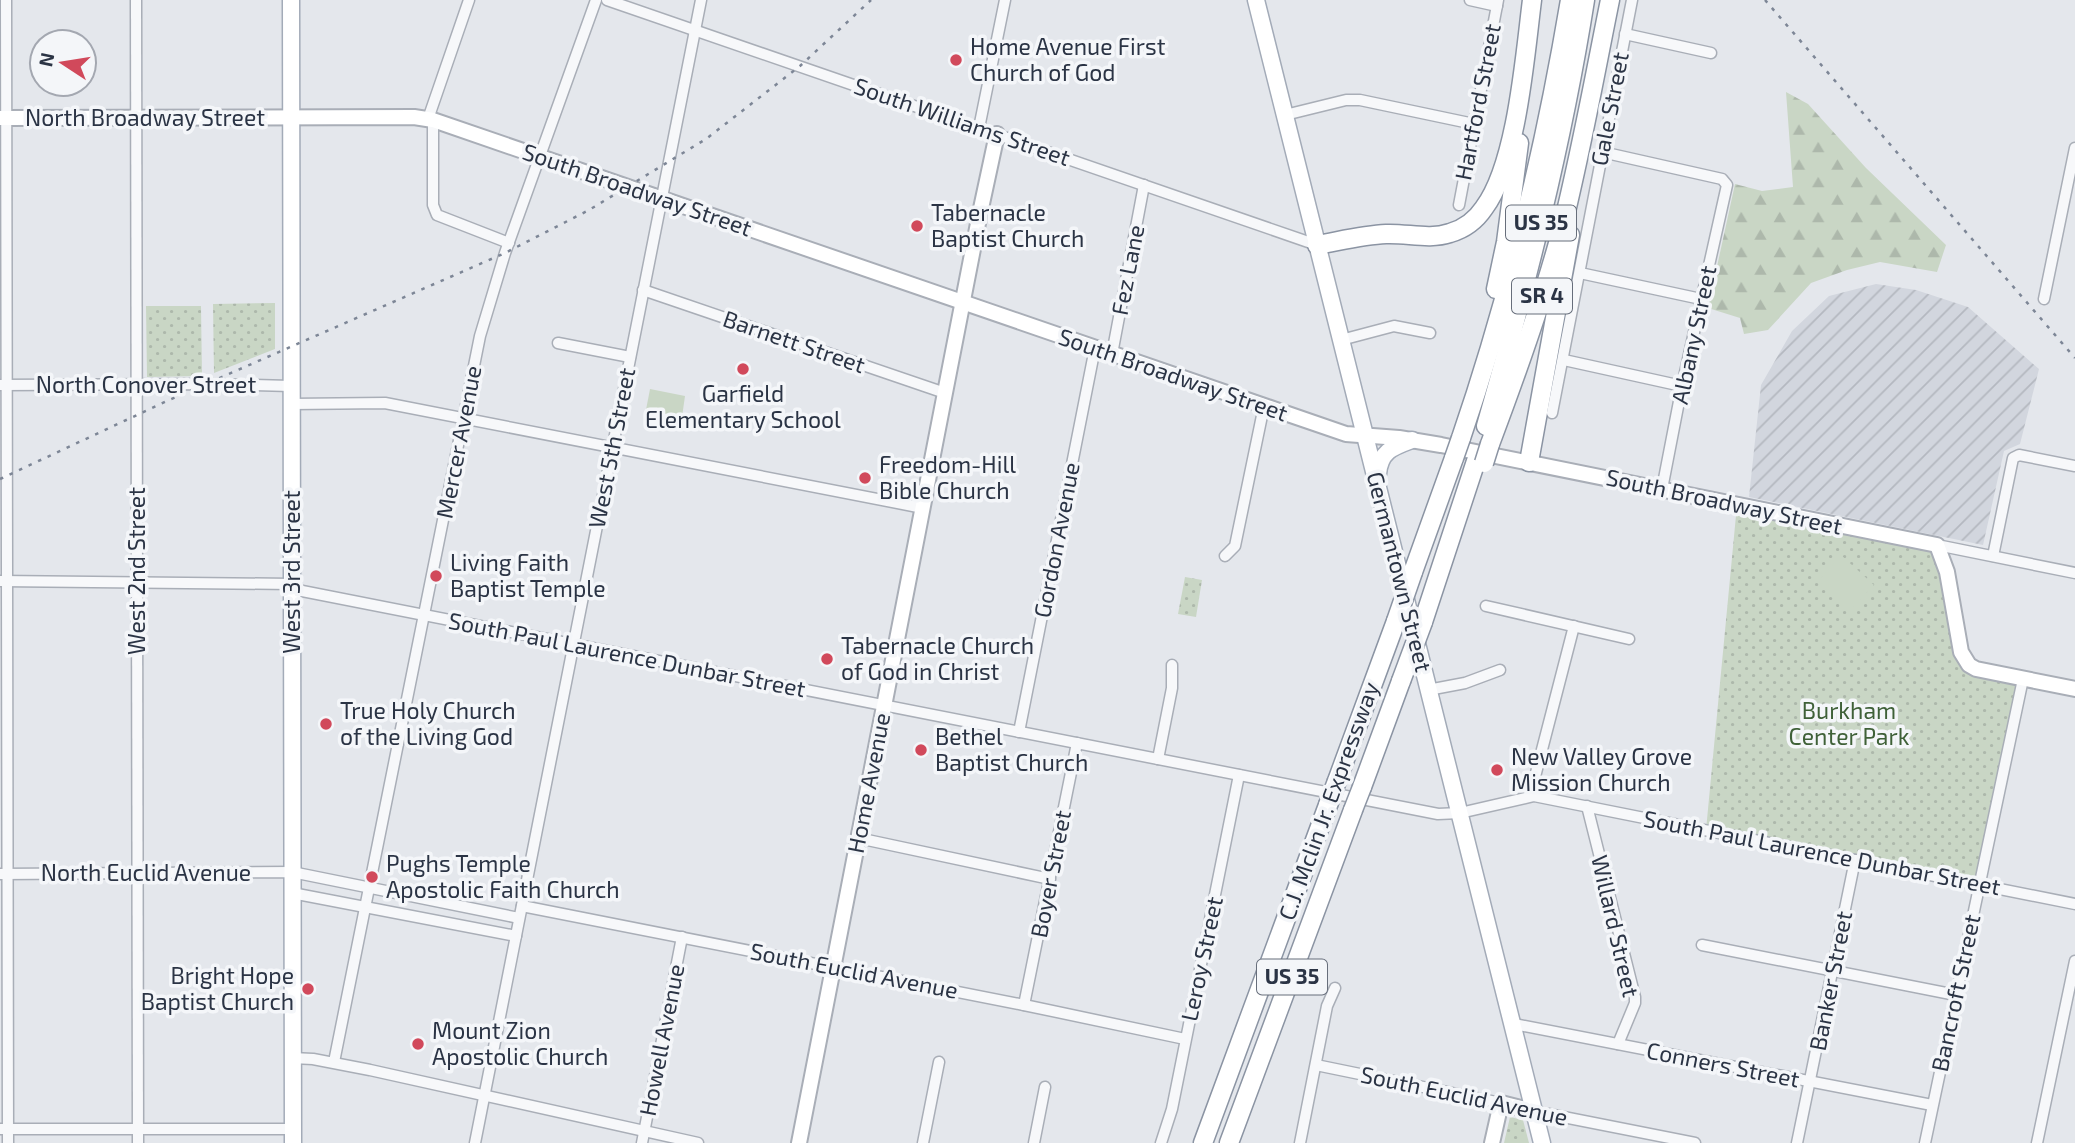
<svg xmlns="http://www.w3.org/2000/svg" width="2075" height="1143" font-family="'Exo 2',sans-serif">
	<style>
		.industrial { fill: url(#industrial-furrows) }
		.grass { fill: url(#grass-dots) }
		.forest { fill: url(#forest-firs) }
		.pitch { fill: #c9d6c5 }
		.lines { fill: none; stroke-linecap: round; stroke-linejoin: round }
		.street-casing { stroke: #a9aeb7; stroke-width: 13 }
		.secondary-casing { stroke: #a9aeb7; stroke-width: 18 }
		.primary-casing { stroke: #a3abb8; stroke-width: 19 }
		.highway-casing { stroke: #8b94a3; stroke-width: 21 }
		.street { stroke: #f7f8fa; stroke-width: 10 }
		.secondary { stroke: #fff; stroke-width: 14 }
		.primary { stroke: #fff; stroke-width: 16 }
		.highway { stroke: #fff; stroke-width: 18 }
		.rail { stroke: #7d8696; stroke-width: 2.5; stroke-dasharray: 3.5 7; stroke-linecap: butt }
		.highway-bridge-casing { stroke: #8b94a3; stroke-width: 21; stroke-linecap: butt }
		.highway-bridge { stroke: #fff; stroke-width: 18 }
		.poi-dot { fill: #d1495b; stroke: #f4f6f9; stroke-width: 2.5 }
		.labels { text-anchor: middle; stroke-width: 7; stroke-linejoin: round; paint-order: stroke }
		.shield { fill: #f4f6f9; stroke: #676e7b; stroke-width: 2 }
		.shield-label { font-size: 21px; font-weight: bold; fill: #2b3445 }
		.poi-label { font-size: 23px; fill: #2b3445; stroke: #f4f6f9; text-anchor: start }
		.street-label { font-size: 23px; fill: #2b3445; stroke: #f4f6f9 }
		.park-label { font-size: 23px; fill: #3f6138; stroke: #f4f6f9 }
	</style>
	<defs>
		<pattern id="industrial-furrows" width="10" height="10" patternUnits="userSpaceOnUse" patternTransform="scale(1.75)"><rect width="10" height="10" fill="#d2d6de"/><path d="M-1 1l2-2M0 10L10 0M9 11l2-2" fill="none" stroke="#b4b8c0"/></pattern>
		<pattern id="grass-dots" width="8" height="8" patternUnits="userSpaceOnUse" patternTransform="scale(1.75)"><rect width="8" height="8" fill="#c9d6c5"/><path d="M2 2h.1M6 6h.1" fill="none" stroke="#adb8ab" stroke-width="1.8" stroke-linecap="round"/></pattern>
		<pattern id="forest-firs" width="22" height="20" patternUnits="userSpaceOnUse" patternTransform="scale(1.75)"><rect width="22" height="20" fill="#c9d6c5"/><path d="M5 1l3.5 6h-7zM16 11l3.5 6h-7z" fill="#adb8ab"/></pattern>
	</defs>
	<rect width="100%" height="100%" fill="#e4e7ec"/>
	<!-- industrial -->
	<polygon class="industrial" points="1876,284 1916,290 1968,307 2039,369 2020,444 2004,451 1983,545 1749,497 1761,385 1792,331 1829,296"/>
	<!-- grass -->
	<g class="grass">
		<polygon points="275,303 275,349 214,373 213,304"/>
		<polygon points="146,306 201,306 202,376 147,377"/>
		<polygon points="1737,505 1937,545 1963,658 2023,679 1980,885 1706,830"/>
		<polygon points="1185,577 1202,580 1196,617 1178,614"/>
		<polygon points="1510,1117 1523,1120 1529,1143 1504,1143"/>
	</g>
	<!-- forest -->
	<polygon class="forest" points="1786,92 1808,104 1866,168 1946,245 1937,272 1880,262 1847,270 1811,283 1768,330 1744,334 1740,318 1708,308 1735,184 1762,191 1793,187"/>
	<!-- pitch -->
	<g class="pitch">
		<polygon points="650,389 685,396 682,417 646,410"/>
		<polygon points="1841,555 1874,585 1850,611 1817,582"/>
	</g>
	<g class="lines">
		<defs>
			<g id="street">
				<polyline points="6,0 8,1143"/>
				<polyline points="136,0 138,1143"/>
				<polyline points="607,0 1317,245"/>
				<polyline points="1470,0 1497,6"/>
				<polyline points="1625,34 1711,53"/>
				<polyline points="1285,115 1346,100 1360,100 1474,124"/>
				<polyline points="428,119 469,0"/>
				<polyline points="433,120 433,205 437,215 509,243"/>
				<polyline points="979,128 1005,0"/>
				<polyline points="1602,152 1722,179 1727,185 1682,386 1662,489"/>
				<polyline points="1459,205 1498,0"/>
				<polyline points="1580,273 1701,299"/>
				<polyline points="643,290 945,393"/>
				<polyline points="2044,299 2075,148"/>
				<polyline points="1341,340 1394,326 1430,333"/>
				<polyline points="558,343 630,357"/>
				<polyline points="1112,354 1144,185"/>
				<polyline points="1564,360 1682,386"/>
				<polyline points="0,385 207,384 291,386"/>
				<polyline points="291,404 385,403 923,508"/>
				<polyline points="1552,413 1632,0"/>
				<polyline points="1937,545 2075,573"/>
				<polyline points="1225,556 1235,546 1264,406"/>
				<polyline points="1993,556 2013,458 2019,455 2075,466"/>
				<polyline points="0,581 292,584"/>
				<polyline points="292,589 1438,814 1460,813 1534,796 2075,904"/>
				<polyline points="1486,606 1629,639"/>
				<polyline points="1428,690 1465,683 1500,670"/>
				<polyline points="1019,732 1095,348"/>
				<polyline points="1158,759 1172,688 1172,665"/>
				<polyline points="1530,796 1574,626"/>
				<polyline points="1587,806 1635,997 1635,1003 1618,1044"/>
				<polyline points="858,838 1050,879"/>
				<polyline points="0,874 292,872 519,918"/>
				<polyline points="292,893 516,936"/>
				<polyline points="522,906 1024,1005 1185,1039"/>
				<polyline points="1702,945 1956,995"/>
				<polyline points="1024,1005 1077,743"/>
				<polyline points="1514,1024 1932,1105"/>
				<polyline points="292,1058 313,1059 370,1070 698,1143"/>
				<polyline points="334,1062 480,336 505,253 596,0"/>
				<polyline points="1316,1065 1501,1103"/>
				<polyline points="1533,1111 1695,1143"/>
				<polyline points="0,1129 293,1129"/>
				<polyline points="475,1143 701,0"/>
				<polyline points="642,1143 682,937"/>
				<polyline points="923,1143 939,1062"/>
				<polyline points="1034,1143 1045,1087"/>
				<polyline points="1161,1143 1172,1109 1239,775"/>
				<polyline points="1300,1143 1327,1006 1335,988"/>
				<polyline points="1797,1143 1855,860"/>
				<polyline points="1925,1143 2023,679"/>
				<polyline points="2037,1143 2075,961"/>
			</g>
			<g id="secondary">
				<polyline points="0,118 414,117 433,120 1346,434 1399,438 1441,445 1937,545 1947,572 1961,652 1969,665 1976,669 2075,689"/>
				<polyline points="799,1143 980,213 997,134"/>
				<polyline points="1492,1143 1501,1103 1533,1111"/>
			</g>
			<g id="primary">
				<polyline points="291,0 293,1143"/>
				<polyline points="1256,0 1542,1143"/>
				<path d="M1378 474C1380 451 1393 447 1412 440"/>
			</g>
			<g id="highway">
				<path d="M1317 245C1340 241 1363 235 1386 234 1408 233 1429 240 1450 233 1464 229 1476 220 1484 208 1517 164 1525 55 1532 0"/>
				<polyline points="1496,289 1506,242 1519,143"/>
				<path d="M1486 426C1526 286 1562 145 1585 0"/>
				<path d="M1461 438C1510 295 1545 149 1570 0"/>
				<path d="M1490 444C1516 375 1541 306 1560 236 1580 158 1594 79 1610 0"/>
				<polyline points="1529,462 1570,235"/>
				<polyline points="1413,572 1454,458"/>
				<polyline points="1423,622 1476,461"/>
				<polyline points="1337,781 1396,621"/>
				<polyline points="1362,787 1401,681"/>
				<polyline points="1203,1143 1328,805"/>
				<polyline points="1229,1143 1353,810"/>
			</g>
		</defs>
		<!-- street casing -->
		<use href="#street" class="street-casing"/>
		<!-- secondary casing -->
		<use href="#secondary" class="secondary-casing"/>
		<!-- primary casing -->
		<use href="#primary" class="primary-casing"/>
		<!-- highway casing -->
		<use href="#highway" class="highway-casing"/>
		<!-- street -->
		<use href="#street" class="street"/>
		<!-- secondary -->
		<use href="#secondary" class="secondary"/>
		<!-- primary -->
		<use href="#primary" class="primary"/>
		<!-- highway -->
		<use href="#highway" class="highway"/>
		<!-- rail -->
		<g class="rail">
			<polyline points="1765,0 2075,358"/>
			<polyline points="0,479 167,401 505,253 589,210 706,139 800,66 871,0"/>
		</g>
		<defs>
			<g id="highway-bridge">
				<polyline points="1454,458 1461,438"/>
				<polyline points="1484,463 1490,444"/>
				<polyline points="1396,621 1413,572"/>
				<polyline points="1401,681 1423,622"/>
				<polyline points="1328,805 1337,781"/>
				<polyline points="1353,810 1362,787"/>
			</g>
		</defs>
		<!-- highway-bridge casing -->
		<use href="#highway-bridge" class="highway-bridge-casing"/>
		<!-- highway-bridge -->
		<use href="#highway-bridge" class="highway-bridge"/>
	</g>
	<!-- markers -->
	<g class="poi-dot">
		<circle cx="956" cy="60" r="7"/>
		<circle cx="917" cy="226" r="7"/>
		<circle cx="743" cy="369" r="7"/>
		<circle cx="865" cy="478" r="7"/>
		<circle cx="436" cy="576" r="7"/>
		<circle cx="827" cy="659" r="7"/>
		<circle cx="326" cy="724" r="7"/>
		<circle cx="921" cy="750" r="7"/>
		<circle cx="1497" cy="770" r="7"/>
		<circle cx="372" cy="877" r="7"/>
		<circle cx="308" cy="989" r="7"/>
		<circle cx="418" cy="1044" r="7"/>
	</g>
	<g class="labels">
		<!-- shield labels -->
		<g class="shield">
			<rect x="1506" y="205.5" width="70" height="35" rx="5"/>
			<rect x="1512" y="278.5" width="60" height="35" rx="5"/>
			<rect x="1257" y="959.5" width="70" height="35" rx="5"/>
		</g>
		<g class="shield-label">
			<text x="1541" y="230">US 35</text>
			<text x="1542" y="303">SR 4</text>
			<text x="1292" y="984">US 35</text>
		</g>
		<!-- poi labels -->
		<g class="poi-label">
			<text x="970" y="55">Home Avenue First<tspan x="970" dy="26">Church of God</tspan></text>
			<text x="931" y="221">Tabernacle<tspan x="931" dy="26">Baptist Church</tspan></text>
			<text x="743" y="402" text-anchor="middle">Garfield<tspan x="743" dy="26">Elementary School</tspan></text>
			<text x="879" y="473">Freedom-Hill<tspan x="879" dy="26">Bible Church</tspan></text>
			<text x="450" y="571">Living Faith<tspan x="450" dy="26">Baptist Temple</tspan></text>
			<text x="841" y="654">Tabernacle Church<tspan x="841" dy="26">of God in Christ</tspan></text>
			<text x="340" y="719">True Holy Church<tspan x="340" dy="26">of the Living God</tspan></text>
			<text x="935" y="745">Bethel<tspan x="935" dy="26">Baptist Church</tspan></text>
			<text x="1511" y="765">New Valley Grove<tspan x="1511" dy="26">Mission Church</tspan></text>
			<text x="386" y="872">Pughs Temple<tspan x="386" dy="26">Apostolic Faith Church</tspan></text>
			<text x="294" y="984" text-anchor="end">Bright Hope<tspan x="294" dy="26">Baptist Church</tspan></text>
			<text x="432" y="1039">Mount Zion<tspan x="432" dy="26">Apostolic Church</tspan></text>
		</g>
		<!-- street labels -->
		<g class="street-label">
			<text transform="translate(1478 102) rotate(-79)" y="8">Hartford Street</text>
			<text transform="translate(1610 109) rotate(-79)" y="8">Gale Street</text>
			<text x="145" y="126">North Broadway Street</text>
			<text transform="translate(962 122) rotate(19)" y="8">South Williams Street</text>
			<text transform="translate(637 190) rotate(19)" y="8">South Broadway Street</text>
			<text transform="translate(1128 270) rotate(-79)" y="8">Fez Lane</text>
			<text transform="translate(1694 335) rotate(-78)" y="8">Albany Street</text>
			<text transform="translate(794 342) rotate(19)" y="8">Barnett Street</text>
			<text transform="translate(1173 375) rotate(19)" y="8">South Broadway Street</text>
			<text x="146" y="393">North Conover Street</text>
			<text transform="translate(459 442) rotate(-79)" y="8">Mercer Avenue</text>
			<text transform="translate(612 448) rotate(-79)" y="8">West 5th Street</text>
			<text transform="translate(1724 502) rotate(12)" y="8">South Broadway Street</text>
			<text transform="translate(1057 540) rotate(-79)" y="8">Gordon Avenue</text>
			<text transform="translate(137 571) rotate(-90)" y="8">West 2nd Street</text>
			<text transform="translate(292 572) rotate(-90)" y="8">West 3rd Street</text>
			<text transform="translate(1399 572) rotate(76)" y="8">Germantown Street</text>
			<text transform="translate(627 655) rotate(11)" y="8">South Paul Laurence Dunbar Street</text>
			<text transform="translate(869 783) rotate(-79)" y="8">Home Avenue</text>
			<text transform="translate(1329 801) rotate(-70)" y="8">C.J. Mclin Jr. Expressway</text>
			<text transform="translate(1822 853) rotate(11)" y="8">South Paul Laurence Dunbar Street</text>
			<text x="146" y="881">North Euclid Avenue</text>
			<text transform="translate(1051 874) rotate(-79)" y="8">Boyer Street</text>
			<text transform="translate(1615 926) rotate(77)" y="8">Willard Street</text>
			<text transform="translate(1202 959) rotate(-78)" y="8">Leroy Street</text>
			<text transform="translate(854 971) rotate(11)" y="8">South Euclid Avenue</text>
			<text transform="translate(1831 981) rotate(-79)" y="8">Banker Street</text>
			<text transform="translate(1956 993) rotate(-78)" y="8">Bancroft Street</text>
			<text transform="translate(662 1040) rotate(-79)" y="8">Howell Avenue</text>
			<text transform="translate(1723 1065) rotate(11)" y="8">Conners Street</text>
			<text transform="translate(1464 1096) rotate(12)" y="8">South Euclid Avenue</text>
		</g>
		<!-- park labels -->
		<g class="park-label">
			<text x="1849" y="719">Burkham<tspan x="1849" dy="26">Center Park</tspan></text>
		</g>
	</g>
	<!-- north arrow -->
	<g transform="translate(63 63) rotate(282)"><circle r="33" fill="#f4f6f9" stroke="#a4a8b1" stroke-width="2"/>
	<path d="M0-5L12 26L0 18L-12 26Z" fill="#d1495b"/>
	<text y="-10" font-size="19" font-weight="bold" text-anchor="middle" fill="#2b3445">N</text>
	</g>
</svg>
